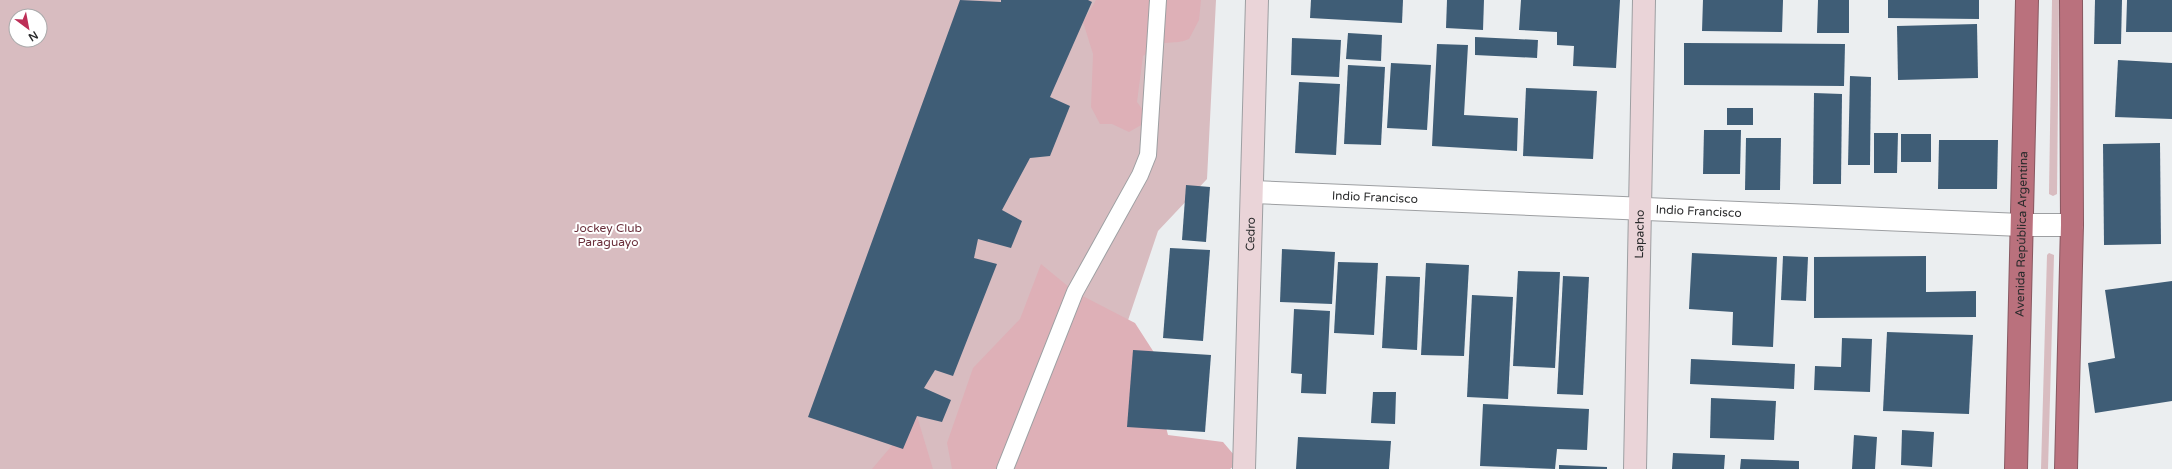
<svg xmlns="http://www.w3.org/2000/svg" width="2172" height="469" font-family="'Varela Round',sans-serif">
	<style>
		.green { fill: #d8bcc0; fill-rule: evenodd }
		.forest { fill: #deb0b7 }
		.building { fill: #3f5d76 }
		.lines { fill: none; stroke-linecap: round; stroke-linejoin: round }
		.lane-casing { stroke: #9d9fa2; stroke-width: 18 }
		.street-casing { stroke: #9d9fa2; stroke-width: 24 }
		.secondary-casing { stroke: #9d9fa2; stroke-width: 24 }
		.highway-casing { stroke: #885861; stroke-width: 24 }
		.lane { stroke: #fff; stroke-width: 16 }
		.street { stroke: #fff; stroke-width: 22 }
		.secondary { stroke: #ead4d8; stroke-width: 22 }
		.highway { stroke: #ba717d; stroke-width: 22 }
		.labels { text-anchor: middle; stroke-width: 4; stroke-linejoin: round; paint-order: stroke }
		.street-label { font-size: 12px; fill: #2a2b2c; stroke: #fff }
		.park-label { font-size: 12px; fill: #6b303c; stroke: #fff }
	</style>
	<rect width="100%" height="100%" fill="#ebeef0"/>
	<!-- green -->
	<g class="green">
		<path d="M0 0H1216L1207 179 1158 231 1078 469H0ZM16 16H40V40H16Z"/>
		<polygon points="2052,0 2059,0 2057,194 2053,196 2049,194"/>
		<polygon points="2049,253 2054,255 2048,469 2041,469 2047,255"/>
	</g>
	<!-- forest -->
	<g class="forest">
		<path d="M1096 0H1201L1199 20 1189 39C1180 43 1174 42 1165 43 1156 44 1150 51 1143 56L1137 102 1150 120 1129 132 1112 124H1100L1091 107 1093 54 1083 22Z"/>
		<polygon points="1041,264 1075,292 1135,323 1164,368 1159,400 1168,435 1223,442 1240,462 1230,469 952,469 947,443 973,368 1020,319"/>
		<polygon points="917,416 933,469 872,469"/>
	</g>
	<!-- building -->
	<g class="building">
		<polygon points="960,0 1001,2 1001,0 1088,0 1092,2 1050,97 1070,106 1050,156 1030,158 1002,210 1022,221 1011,248 978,239 974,258 997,264 953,376 935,370 924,388 951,400 942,422 917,416 903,449 808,417"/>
		<polygon points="1311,0 1403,0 1402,23 1310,18"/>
		<polygon points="1447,0 1484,0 1483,30 1446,28"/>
		<polygon points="1521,0 1620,0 1616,68 1573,66 1574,46 1557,45 1557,32 1519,30"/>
		<polygon points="1703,0 1783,0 1782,32 1702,31"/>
		<polygon points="1818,0 1849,0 1849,33 1817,33"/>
		<polygon points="1888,0 1979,0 1979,19 1888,18"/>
		<polygon points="2095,0 2122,0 2121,44 2094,44"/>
		<polygon points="2127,0 2172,0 2172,32 2126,32"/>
		<polygon points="1977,24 1978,78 1898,80 1897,26"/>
		<polygon points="1348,33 1382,35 1381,61 1346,59"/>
		<polygon points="1475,37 1538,40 1537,58 1475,55"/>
		<polygon points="1292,38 1341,40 1339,77 1291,75"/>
		<polygon points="1684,43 1845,44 1844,86 1684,85"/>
		<polygon points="1437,44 1468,45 1464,115 1518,118 1517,151 1432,146"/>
		<polygon points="2118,60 2172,63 2172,119 2115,117"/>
		<polygon points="1391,63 1431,65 1427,130 1387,128"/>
		<polygon points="1348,65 1385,67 1381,145 1344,144"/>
		<polygon points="1850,76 1871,77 1870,165 1848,165"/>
		<polygon points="1299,82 1340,84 1336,155 1295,153"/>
		<polygon points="1526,88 1597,91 1593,159 1523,156"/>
		<polygon points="1814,93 1842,94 1841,184 1813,184"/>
		<rect x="1727" y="108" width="26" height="17"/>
		<polygon points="1704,130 1741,130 1740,174 1703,174"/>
		<polygon points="1874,133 1898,133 1897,173 1874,173"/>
		<rect x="1901" y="134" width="30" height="28"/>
		<polygon points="1746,138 1781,138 1780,190 1745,190"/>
		<polygon points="1939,140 1998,140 1997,189 1938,189"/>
		<polygon points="2160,143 2161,244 2104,245 2103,144"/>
		<polygon points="1186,185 1210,187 1206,242 1182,240"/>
		<polygon points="1170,248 1210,250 1203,341 1163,338"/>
		<polygon points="1282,249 1335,252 1332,304 1280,302"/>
		<polygon points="1692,253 1777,257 1773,347 1732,345 1733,312 1689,309"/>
		<polygon points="1783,256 1808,257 1806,301 1781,300"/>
		<polygon points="1926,256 1926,292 1976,291 1976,317 1814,318 1814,257"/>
		<polygon points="1338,262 1378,263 1374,335 1334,333"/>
		<polygon points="1426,263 1469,265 1464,356 1421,355"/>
		<polygon points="1518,271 1560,272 1555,368 1513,366"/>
		<polygon points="1386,276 1420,277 1417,350 1382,348"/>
		<polygon points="1563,276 1589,277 1583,395 1557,394"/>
		<polygon points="2172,281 2172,401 2095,413 2088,363 2115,358 2105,290"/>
		<polygon points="1472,295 1513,297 1508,399 1467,397"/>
		<polygon points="1294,309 1330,311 1326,394 1301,393 1302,374 1291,373"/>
		<polygon points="1887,332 1973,335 1969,414 1883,411"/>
		<polygon points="1842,338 1872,339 1870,392 1814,390 1815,366 1841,367"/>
		<polygon points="1133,350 1211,355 1205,432 1127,427"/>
		<polygon points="1691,359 1795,364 1794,389 1690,384"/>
		<polygon points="1373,392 1396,392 1395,424 1371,423"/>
		<polygon points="1711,398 1776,401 1774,440 1710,438"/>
		<polygon points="1483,404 1589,409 1587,450 1557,449 1555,469 1480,466"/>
		<polygon points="1902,430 1934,432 1932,467 1901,465"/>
		<polygon points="1854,435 1877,437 1875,469 1852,469"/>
		<polygon points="1298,437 1391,441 1389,469 1296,469"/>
		<polygon points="1673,453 1725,455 1724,469 1672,469"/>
		<polygon points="1741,459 1799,461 1799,469 1740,469"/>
		<polygon points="1559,465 1607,467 1607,469 1559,469"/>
	</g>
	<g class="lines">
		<defs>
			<polyline id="lane" points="1005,469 1075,292 1140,175 1148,155 1158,0"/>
			<g id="street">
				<path id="s1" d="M1253 192 2021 225H2072"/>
			</g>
			<g id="secondary">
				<path id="s2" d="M1244 469 1257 0"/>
				<path id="s3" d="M1635 469 1644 0"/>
			</g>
			<g id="highway">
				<path id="s4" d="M2016 469 2027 0"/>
				<polyline points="2066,469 2072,225 2071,0"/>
			</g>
		</defs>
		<!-- lane casing -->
		<use href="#lane" class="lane-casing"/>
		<!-- street casing -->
		<use href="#street" class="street-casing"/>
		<!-- secondary casing -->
		<use href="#secondary" class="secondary-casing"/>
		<!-- highway casing -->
		<use href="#highway" class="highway-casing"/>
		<!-- lane -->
		<use href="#lane" class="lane"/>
		<!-- street -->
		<use href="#street" class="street"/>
		<!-- secondary -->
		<use href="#secondary" class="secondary"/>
		<!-- highway -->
		<use href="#highway" class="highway"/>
	</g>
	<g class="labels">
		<!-- street labels -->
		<g class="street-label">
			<text dy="4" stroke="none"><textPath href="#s1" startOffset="122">Indio Francisco</textPath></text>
			<text dy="4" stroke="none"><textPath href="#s1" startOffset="446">Indio Francisco</textPath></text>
			<text dy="4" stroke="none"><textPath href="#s4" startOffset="235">Avenida República Argentina</textPath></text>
			<text dy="4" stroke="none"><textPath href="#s2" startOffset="235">Cedro</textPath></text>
			<text dy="4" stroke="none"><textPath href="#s3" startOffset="235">Lapacho</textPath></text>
		</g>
		<!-- park labels -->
		<g class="park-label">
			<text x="608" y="232">Jockey Club<tspan x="608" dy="14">Paraguayo</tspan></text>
		</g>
	</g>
	<!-- north arrow -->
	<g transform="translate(28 28) rotate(148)"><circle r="19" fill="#ffffff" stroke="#aaaaab"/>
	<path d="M0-3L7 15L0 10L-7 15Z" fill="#bd2e57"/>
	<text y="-6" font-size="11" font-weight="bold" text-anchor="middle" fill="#2a2b2c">N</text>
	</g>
</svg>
